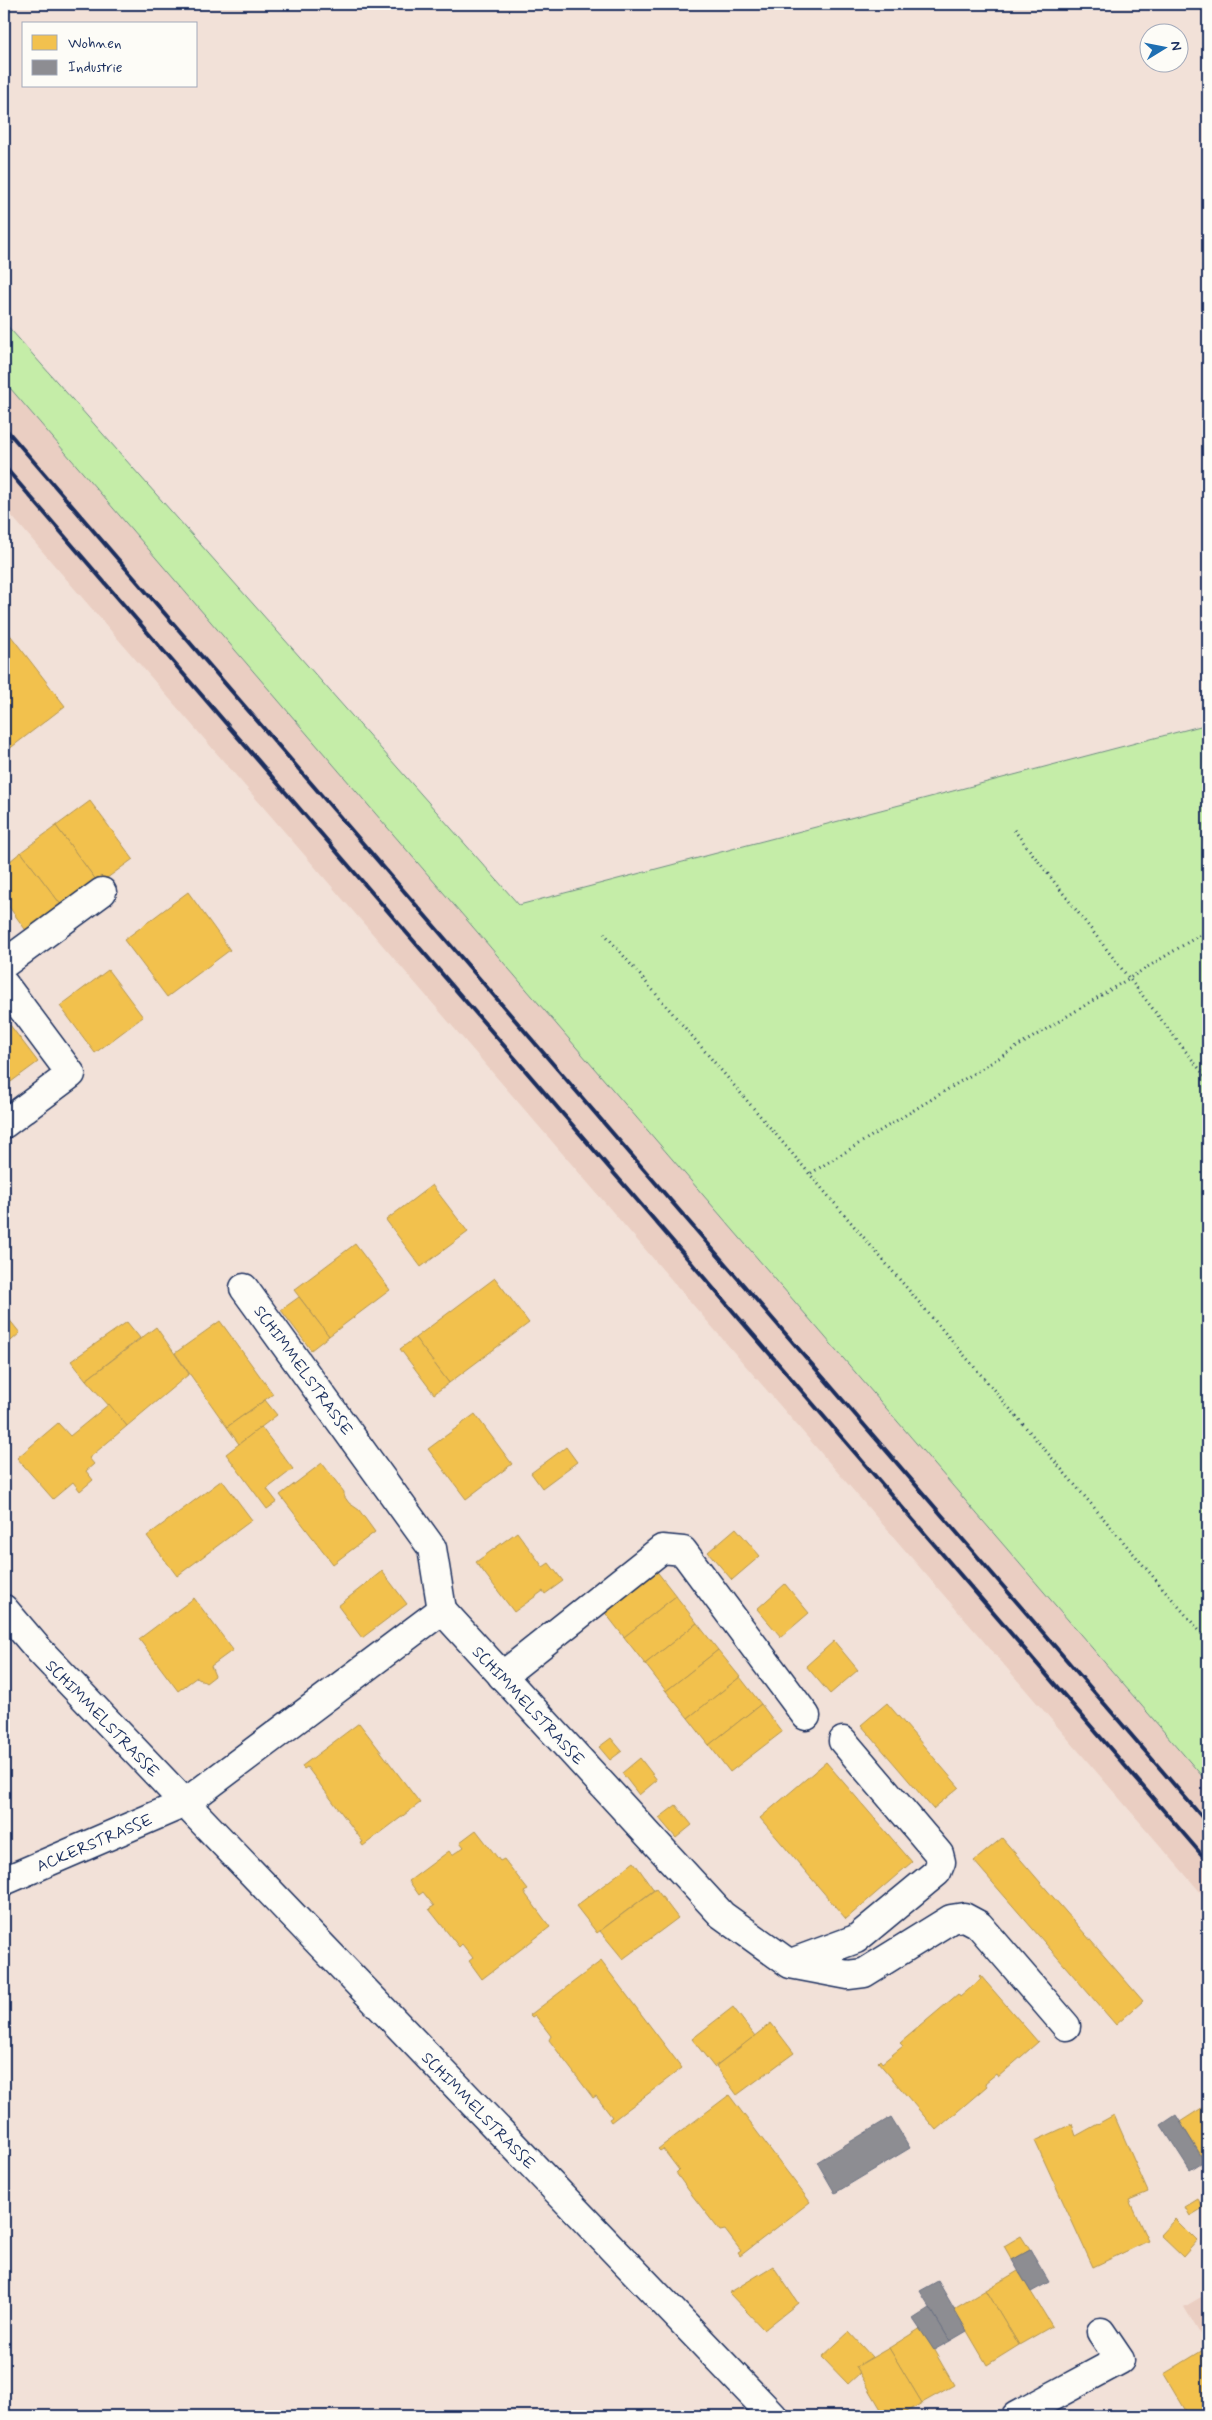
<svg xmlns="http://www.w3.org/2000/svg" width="1212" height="2420" font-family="Mynerve,sans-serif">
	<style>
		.built { fill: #eacec2 }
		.green { fill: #c5eda8; stroke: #708e83 }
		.homes { fill: #f2c14e; stroke: #b29553 }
		.industry { fill: #8d8d92; stroke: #6b7182 }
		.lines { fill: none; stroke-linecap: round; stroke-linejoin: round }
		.minor-casing { stroke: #1b2f5e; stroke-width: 31 }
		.path { stroke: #1b2f5e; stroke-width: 3; stroke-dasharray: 1 4; stroke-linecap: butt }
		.minor { stroke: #fdfcf7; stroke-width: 28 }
		.rail { stroke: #1b2f5e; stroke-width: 4 }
		.labels { text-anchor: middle; stroke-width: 5; stroke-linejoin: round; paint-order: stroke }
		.street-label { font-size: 16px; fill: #1b2f5e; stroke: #fdfcf7 }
	</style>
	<rect width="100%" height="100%" fill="#f2e1d8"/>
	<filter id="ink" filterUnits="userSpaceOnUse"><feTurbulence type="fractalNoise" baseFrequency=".02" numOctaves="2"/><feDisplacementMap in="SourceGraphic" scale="10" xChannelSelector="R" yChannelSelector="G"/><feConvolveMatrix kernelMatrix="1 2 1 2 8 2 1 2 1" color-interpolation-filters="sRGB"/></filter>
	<g filter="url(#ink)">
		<!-- built -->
		<g class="built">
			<polygon points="4,381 1208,1783 1208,1901 4,507"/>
			<polygon points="1208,2293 1208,2336 1203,2339 1184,2307"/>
		</g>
		<!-- green -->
		<polygon class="green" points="4,322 519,905 1208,724 1208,1783 4,381"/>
		<!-- homes -->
		<g class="homes">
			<polygon points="4,627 65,706 4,753"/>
			<polygon points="90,801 133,859 99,884 56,826"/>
			<polygon points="56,826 99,884 65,910 21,852"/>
			<polygon points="21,852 65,910 30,936 4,900 4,866"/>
			<polygon points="188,892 230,950 167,997 124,940"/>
			<polygon points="108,970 143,1017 95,1053 60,1006"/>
			<polygon points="10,1025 38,1062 4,1087 4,1029"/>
			<polygon points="432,1185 468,1232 421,1267 386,1220"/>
			<polygon points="355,1244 390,1290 329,1336 294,1290"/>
			<polygon points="495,1278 529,1323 449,1383 415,1338"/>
			<polygon points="299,1297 329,1336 311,1350 281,1310"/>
			<polygon points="4,1313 20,1333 4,1347"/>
			<polygon points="220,1321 273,1394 227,1427 175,1353"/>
			<polygon points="127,1322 140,1338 86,1380 71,1361"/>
			<polygon points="156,1327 189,1374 127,1426 86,1380"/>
			<polygon points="415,1338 449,1383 434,1394 400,1349"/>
			<polygon points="265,1400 277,1415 239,1444 227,1427"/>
			<polygon points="109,1404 127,1426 89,1458 94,1464 86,1471 93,1480 80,1491 73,1482 53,1499 17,1458 58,1423 70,1436"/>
			<polygon points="475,1414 512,1464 466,1499 428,1449"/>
			<polygon points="261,1427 293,1469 267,1489 277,1502 267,1509 226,1454"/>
			<polygon points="566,1447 577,1462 542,1488 531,1473"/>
			<polygon points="322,1463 344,1492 344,1496 349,1503 359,1510 375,1532 333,1564 280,1495"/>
			<polygon points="222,1480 252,1520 177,1576 147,1536"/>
			<polygon points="736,1528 760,1556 732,1580 708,1552"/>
			<polygon points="517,1532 543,1567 549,1563 563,1581 545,1594 543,1591 514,1612 476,1562"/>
			<polygon points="655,1569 676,1596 624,1637 603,1610"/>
			<polygon points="382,1571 407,1604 362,1638 338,1606"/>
			<polygon points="785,1584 809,1613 781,1637 757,1609"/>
			<polygon points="676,1596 697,1623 645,1664 624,1637"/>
			<polygon points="194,1598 233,1650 211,1666 215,1676 206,1683 197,1677 178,1691 139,1639"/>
			<polygon points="697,1623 718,1650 666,1691 645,1664"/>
			<polygon points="834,1641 858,1670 830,1694 806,1666"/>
			<polygon points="718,1650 740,1677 688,1718 666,1691"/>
			<polygon points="740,1677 761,1704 709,1745 688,1718"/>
			<polygon points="887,1703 959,1787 933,1809 861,1725"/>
			<polygon points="761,1704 782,1732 730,1772 709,1745"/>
			<polygon points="359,1723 420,1803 363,1846 361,1843 363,1842 349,1823 307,1767 304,1769 302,1766"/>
			<polygon points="611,1738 622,1751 610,1760 599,1747"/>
			<polygon points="640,1758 657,1780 639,1795 622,1773"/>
			<polygon points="826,1762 912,1862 846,1919 760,1818"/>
			<polygon points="676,1805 692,1825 676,1838 659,1818"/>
			<polygon points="476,1830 500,1861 504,1859 528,1890 524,1892 550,1927 482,1979 469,1961 473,1958 462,1944 459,1947 429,1909 434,1906 423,1892 419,1895 409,1881 449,1851 452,1855 464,1847 460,1842"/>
			<polygon points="1002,1838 1143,2001 1116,2025 974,1861"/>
			<polygon points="634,1862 654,1890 597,1933 576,1906"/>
			<polygon points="656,1889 678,1918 623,1959 600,1931"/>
			<polygon points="601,1961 682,2068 611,2122 609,2119 612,2117 596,2096 593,2098 549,2040 551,2036 535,2015 532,2017 530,2015"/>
			<polygon points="980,1975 1038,2042 998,2077 996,2074 985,2083 987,2086 936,2130 878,2062 880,2060 882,2063 903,2046 900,2043 958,1994 960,1997 981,1979 979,1976"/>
			<polygon points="733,2007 755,2036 714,2067 692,2039"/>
			<polygon points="771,2023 794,2053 737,2095 716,2066"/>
			<polygon points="729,2095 810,2202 740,2256 738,2253 741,2251 725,2230 720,2231 692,2195 676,2173 679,2170 663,2149 660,2151 658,2149"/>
			<polygon points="1208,2104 1208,2166 1180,2122"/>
			<polygon points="1114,2115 1148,2192 1129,2200 1148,2241 1093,2267 1035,2141 1072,2124 1076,2136"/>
			<polygon points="1198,2199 1203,2208 1190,2216 1185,2207"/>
			<polygon points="1175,2219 1197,2241 1183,2257 1160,2235"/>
			<polygon points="1021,2236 1030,2250 1012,2260 1004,2246"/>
			<polygon points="773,2266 798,2303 764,2330 729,2293"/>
			<polygon points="1018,2271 1052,2326 1019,2345 986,2290"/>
			<polygon points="986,2290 1019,2345 987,2365 954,2309"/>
			<polygon points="921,2328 954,2385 922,2403 889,2348"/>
			<polygon points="849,2332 872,2357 856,2367 860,2373 848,2384 822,2357"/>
			<polygon points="1208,2347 1208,2414 1204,2416 1189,2416 1164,2374"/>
			<polygon points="889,2348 922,2403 900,2416 885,2416 856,2367"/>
		</g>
		<!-- industry -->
		<g class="industry">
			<polygon points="1176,2115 1204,2161 1190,2170 1161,2125"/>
			<polygon points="891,2117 910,2148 835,2193 817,2162"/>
			<polygon points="1030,2250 1049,2282 1031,2292 1012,2260"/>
			<polygon points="938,2281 967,2331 950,2341 920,2291"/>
			<polygon points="930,2308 950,2341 934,2350 913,2319"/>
		</g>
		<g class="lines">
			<defs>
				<g id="minor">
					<polyline points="4,964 102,892"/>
					<polyline points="4,984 71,1074 4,1124"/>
					<polyline points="244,1288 432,1548 442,1610"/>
					<polyline points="4,1609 39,1650 185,1803 773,2416"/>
					<polyline points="502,1676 662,1549 683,1551 806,1716"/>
					<polyline points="4,1881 185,1803 442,1610 722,1915 790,1964 848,1975 864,1973 951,1919 964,1917 979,1925 1066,2026"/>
					<polyline points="791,1963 856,1939 937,1872 941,1862 939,1854 843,1741"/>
					<polyline points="1016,2416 1120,2360 1101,2332"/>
				</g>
			</defs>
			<!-- minor casing -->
			<use href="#minor" class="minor-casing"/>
			<!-- path -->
			<g class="path">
				<polyline points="1014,830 1208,1080"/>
				<polyline points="604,933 1208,1641"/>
				<polyline points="811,1173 1208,930"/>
			</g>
			<!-- minor -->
			<use href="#minor" class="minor"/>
			<!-- rail -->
			<g class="rail">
				<polyline points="4,427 1208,1824"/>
				<polyline points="4,466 1208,1862"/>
			</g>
		</g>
	</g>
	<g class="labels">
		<!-- street labels -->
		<g class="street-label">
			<text transform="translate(304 1370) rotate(54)" y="6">SCHIMMELSTRASSE</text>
			<text transform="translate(529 1705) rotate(47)" y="6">SCHIMMELSTRASSE</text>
			<text transform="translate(103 1718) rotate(46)" y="6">SCHIMMELSTRASSE</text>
			<text transform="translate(94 1842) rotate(-23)" y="6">ACKERSTRASSE</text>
			<text transform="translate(479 2110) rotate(46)" y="6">SCHIMMELSTRASSE</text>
		</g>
	</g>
	<!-- margin -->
	<rect width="1212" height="2420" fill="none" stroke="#fdfcf7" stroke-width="20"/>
	<rect x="10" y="10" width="1192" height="2400" fill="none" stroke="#1b2f5e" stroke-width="2" filter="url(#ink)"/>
	<!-- legend -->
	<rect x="22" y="22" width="175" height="65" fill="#fdfcf7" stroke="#a3aaba"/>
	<rect x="32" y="35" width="25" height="15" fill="#f2c14e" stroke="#a3aaba"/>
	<text x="68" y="48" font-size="15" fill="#1b2f5e">Wohnen</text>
	<rect x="32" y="60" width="25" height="15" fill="#8d8d92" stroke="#a3aaba"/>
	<text x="68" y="72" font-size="15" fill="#1b2f5e">Industrie</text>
	<!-- north arrow -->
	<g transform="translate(1164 48) rotate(80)"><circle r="24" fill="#fdfcf7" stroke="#a3aaba"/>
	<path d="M0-4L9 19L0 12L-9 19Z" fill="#1f6fb2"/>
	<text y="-8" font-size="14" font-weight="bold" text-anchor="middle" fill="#1b2f5e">N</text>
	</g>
</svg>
